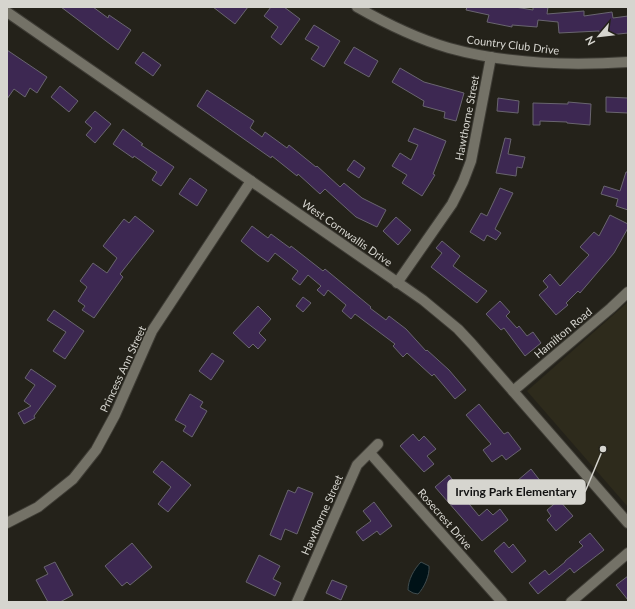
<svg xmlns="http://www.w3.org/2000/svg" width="635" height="609" font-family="Lato,sans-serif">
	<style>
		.built { fill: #2e2b1c }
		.water { fill: #001217; stroke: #404c4e }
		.building { fill: #3d2852; stroke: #69656f }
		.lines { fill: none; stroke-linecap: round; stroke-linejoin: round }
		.minor-casing { stroke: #3e3c35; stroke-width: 12 }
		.tertiary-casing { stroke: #3e3c35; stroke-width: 12 }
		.minor { stroke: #747267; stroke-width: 10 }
		.tertiary { stroke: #747267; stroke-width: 10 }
		.labels { text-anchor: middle; stroke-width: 3; stroke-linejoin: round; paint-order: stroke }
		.street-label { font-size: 11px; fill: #d6d5cf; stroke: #24221a }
		.leader { fill: none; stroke: #d6d5cf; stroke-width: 1.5 }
		.callout-dot { fill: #d6d5cf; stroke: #24221a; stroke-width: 1.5 }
		.callout { fill: #d6d5cf; stroke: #d6d5cf; stroke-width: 1.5 }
		.callout-label { font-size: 12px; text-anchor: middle; font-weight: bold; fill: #111 }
	</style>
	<rect width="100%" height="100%" fill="#24221a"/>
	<!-- built -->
	<polygon class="built" points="628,302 628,507 527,391"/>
	<!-- water -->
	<path class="water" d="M421 562 429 566C430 575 424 588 418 594L413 593 408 590C408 580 414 569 421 562Z"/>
	<!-- building -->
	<g class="building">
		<polygon points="61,7 93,7 108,18 109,15 131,30 118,50"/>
		<polygon points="213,7 248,7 235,24"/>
		<polygon points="271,7 284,7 300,19 281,45 271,37 278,27 264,16"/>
		<polygon points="467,7 515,7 533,10 533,7 548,7 547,14 584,11 584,16 612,12 613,18 628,16 628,33 600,36 599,31 559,33 558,22 538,20 537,27 512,25 512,27 487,22 489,15 466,10"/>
		<polygon points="314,25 340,41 324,67 311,59 319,47 305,39"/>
		<polygon points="354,47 378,61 369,77 344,63"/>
		<polygon points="7,50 47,77 37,93 30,88 25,97 14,89 7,99"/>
		<polygon points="143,52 161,65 153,76 135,63"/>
		<polygon points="400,68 424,82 464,93 456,121 444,118 445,112 423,106 424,101 392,82"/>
		<polygon points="60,86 78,101 69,112 51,97"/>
		<polygon points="207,90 254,121 250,128 262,137 265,132 287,148 289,145 316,167 317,166 340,187 344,183 362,198 386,210 377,227 356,217 325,189 320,194 298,174 297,176 272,156 271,158 197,106"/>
		<polygon points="606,97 628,98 628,113 606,112"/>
		<polygon points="498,98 519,101 518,113 497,111"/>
		<polygon points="568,102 591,104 590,125 567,123 567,122 540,121 540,125 533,125 533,103 568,104"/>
		<polygon points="95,111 111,124 95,143 86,135 92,128 85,122"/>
		<polygon points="414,128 446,141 433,174 435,175 422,196 402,183 407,175 392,166 400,153 411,160 418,145 408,141"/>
		<polygon points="123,129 143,144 141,145 174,167 161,186 152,180 157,172 134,156 133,158 113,144"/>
		<polygon points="505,138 511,139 508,154 525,157 522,168 517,167 516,176 496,173"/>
		<polygon points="354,160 365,168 359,178 347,170"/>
		<polygon points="626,172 628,172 628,210 616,206 618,199 601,194 604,186 620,191"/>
		<polygon points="190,178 207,190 197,206 179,194"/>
		<polygon points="500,188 513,193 495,229 501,233 496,240 487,235 484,241 470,232 481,213 487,216"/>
		<polygon points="610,215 628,224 628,228 614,253 580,293 578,291 566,303 568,305 556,315 539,295 548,287 543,281 550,274 560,286 562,284 589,255 580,247 594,232 599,236"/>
		<polygon points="135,216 154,231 120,274 123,277 94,318 82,310 85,306 78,301 87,287 80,281 93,263 107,273 117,258 103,246 124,219 129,223"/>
		<polygon points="396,217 411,230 398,245 383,231"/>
		<polygon points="252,226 268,238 271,234 290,248 291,246 323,271 325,269 371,307 370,308 386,320 389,316 406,329 426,351 427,350 449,370 466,390 455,399 434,374 432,376 407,353 403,357 393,346 395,344 355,314 351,319 342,311 346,305 328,290 324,296 317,290 321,286 308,275 300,285 292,279 298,271 275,253 268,262 258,255 241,241"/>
		<polygon points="442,241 460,256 453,266 487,291 477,303 431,267 442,253 436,248"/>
		<polygon points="303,297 311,303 303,312 296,306"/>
		<polygon points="500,301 510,312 506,316 517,328 519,326 527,336 533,332 541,343 525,356 504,328 501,330 486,314"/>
		<polygon points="258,306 271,319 259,333 266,340 258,349 253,344 249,348 233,333"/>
		<polygon points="54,310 84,331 65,359 53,351 66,332 47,320"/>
		<polygon points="212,353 224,361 211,380 199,371"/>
		<polygon points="31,369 56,386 34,416 35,418 24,424 18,413 31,406 24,401 35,385 25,378"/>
		<polygon points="190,394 203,402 200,407 207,411 192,437 183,431 186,426 175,420"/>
		<polygon points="479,404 504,434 508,432 521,449 506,460 502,455 492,462 483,450 491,444 466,415"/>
		<polygon points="413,434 419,441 424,436 436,449 427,456 434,464 424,472 400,446"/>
		<polygon points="162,461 191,485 168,512 158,504 171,487 153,472"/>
		<polygon points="531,469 545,487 531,499 517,481"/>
		<polygon points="449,475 466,498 465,499 479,516 487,509 493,515 500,509 508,520 482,541 435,487"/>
		<polygon points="298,487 313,493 297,534 285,529 281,540 270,535 288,490 295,493"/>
		<polygon points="559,500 573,516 556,531 547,520 551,516 547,510"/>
		<polygon points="374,502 392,526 380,535 377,531 363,541 356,532 371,521 363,511"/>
		<polygon points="590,533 604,550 574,573 570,568 538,594 529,583 545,570 549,575 565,562 565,561 583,546 579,542"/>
		<polygon points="504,542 509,548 513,544 526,561 512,573 494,551"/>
		<polygon points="132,543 152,567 130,585 127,582 122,586 105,566"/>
		<polygon points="259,555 280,566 273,579 281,583 275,596 246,582"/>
		<polygon points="55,562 73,595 60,602 48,602 36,580 48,574 44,567"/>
		<polygon points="628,576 628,600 616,585"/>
		<polygon points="332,580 347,586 341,600 326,593"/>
	</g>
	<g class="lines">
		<defs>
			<g id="minor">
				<path d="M357 7C385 23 418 39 449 48 507 64 569 66 628 62"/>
				<polyline points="397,283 452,204 463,182 471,161 491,57"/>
				<polyline points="513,391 611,308 628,292"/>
				<polyline points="370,453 502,602"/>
				<polyline points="7,523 38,507 73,479 96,450 115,415 152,331 251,181"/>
				<polyline points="297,602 357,465 378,444"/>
				<polyline points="571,602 628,553"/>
			</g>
			<polyline id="tertiary" points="7,12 423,300 458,329 472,344 628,523"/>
		</defs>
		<!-- minor casing -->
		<use href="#minor" class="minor-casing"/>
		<!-- tertiary casing -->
		<use href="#tertiary" class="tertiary-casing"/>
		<!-- minor -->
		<use href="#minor" class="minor"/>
		<!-- tertiary -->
		<use href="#tertiary" class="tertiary"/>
	</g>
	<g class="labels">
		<!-- street labels -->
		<g class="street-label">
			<text transform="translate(513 45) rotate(7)" y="4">Country Club Drive</text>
			<text transform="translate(467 118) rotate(-79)" y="4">Hawthorne Street</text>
			<text transform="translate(347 233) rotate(35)" y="4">West Cornwallis Drive</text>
			<text transform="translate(563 333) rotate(-40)" y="4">Hamilton Road</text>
			<text transform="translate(123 369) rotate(-65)" y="4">Princess Ann Street</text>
			<text transform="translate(322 515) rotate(-66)" y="4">Hawthorne Street</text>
			<text transform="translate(445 519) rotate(49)" y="4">Rosecrest Drive</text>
		</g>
	</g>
	<!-- callouts -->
	<path class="leader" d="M603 449L585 492"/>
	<circle class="callout-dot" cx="603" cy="449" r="4"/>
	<rect class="callout" x="448" y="480" width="137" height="24" rx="4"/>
	<g class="callout-label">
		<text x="516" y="496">Irving Park Elementary</text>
	</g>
	<!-- border -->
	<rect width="635" height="609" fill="none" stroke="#d6d5cf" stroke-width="16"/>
	<!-- north arrow -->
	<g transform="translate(599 36) rotate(242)" stroke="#24221a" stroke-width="3" paint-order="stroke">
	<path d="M0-3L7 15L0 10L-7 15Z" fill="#d6d5cf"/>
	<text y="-6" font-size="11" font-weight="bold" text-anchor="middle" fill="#d6d5cf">N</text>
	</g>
</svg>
